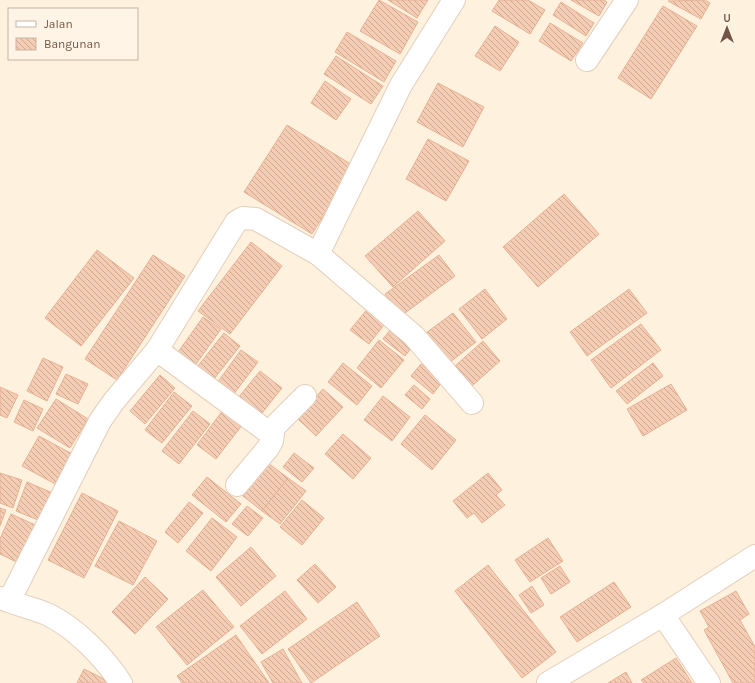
<svg xmlns="http://www.w3.org/2000/svg" width="755" height="683" font-family="Karla,sans-serif">
	<style>
		.building { fill: url(#building-back-hatch); stroke: #e8b293 }
		.lines { fill: none; stroke-linecap: round; stroke-linejoin: round }
		.minor-casing { stroke: #e4cebc; stroke-width: 24 }
		.minor { stroke: #fff; stroke-width: 22 }
	</style>
	<defs>
		<pattern id="building-back-hatch" width="6" height="6" patternUnits="userSpaceOnUse"><rect width="6" height="6" fill="#f5ccb4"/><path d="M-1 5l2 2M0 0l6 6M5-1l2 2" fill="none" stroke="#cba894"/></pattern>
	</defs>
	<rect width="100%" height="100%" fill="#fef1dd"/>
	<!-- building -->
	<g class="building">
		<polygon points="379,0 418,22 400,54 360,31"/>
		<polygon points="388,0 428,0 417,18"/>
		<polygon points="499,0 528,0 545,10 530,34 492,11"/>
		<polygon points="571,0 604,0 607,2 599,16"/>
		<polygon points="705,0 710,3 701,19 668,1"/>
		<polygon points="561,2 594,23 586,36 553,15"/>
		<polygon points="663,6 697,26 651,99 618,78"/>
		<polygon points="550,23 583,43 571,61 539,41"/>
		<polygon points="495,26 519,42 500,71 475,56"/>
		<polygon points="347,32 396,61 384,82 335,52"/>
		<polygon points="336,56 383,86 371,104 324,74"/>
		<polygon points="325,81 351,99 336,120 311,103"/>
		<polygon points="438,83 484,107 463,147 417,122"/>
		<polygon points="287,125 354,166 312,234 244,192"/>
		<polygon points="428,139 469,161 446,201 406,179"/>
		<polygon points="564,194 599,234 538,287 503,247"/>
		<polygon points="418,211 445,241 393,287 365,256"/>
		<polygon points="251,242 282,266 230,334 198,311"/>
		<polygon points="97,250 134,278 81,346 45,318"/>
		<polygon points="153,255 185,276 117,380 85,359"/>
		<polygon points="439,255 455,276 401,316 385,294"/>
		<polygon points="485,289 507,319 482,339 459,309"/>
		<polygon points="629,289 647,313 587,356 570,332"/>
		<polygon points="369,307 387,321 369,344 350,330"/>
		<polygon points="453,313 476,342 449,363 426,333"/>
		<polygon points="203,317 221,329 194,367 176,355"/>
		<polygon points="641,324 661,350 611,388 591,360"/>
		<polygon points="394,325 416,342 405,356 383,339"/>
		<polygon points="224,333 240,346 210,384 194,371"/>
		<polygon points="379,340 404,360 381,388 357,368"/>
		<polygon points="483,341 500,361 472,386 455,366"/>
		<polygon points="241,350 258,362 230,399 214,387"/>
		<polygon points="43,358 63,367 47,401 27,391"/>
		<polygon points="343,363 372,386 357,405 328,382"/>
		<polygon points="653,363 663,376 627,404 616,391"/>
		<polygon points="421,364 443,381 433,394 411,376"/>
		<polygon points="260,371 282,388 255,422 233,404"/>
		<polygon points="66,374 88,384 78,404 56,394"/>
		<polygon points="160,375 175,388 145,424 130,411"/>
		<polygon points="671,384 687,410 643,436 627,409"/>
		<polygon points="414,385 430,399 422,409 405,395"/>
		<polygon points="0,387 18,395 7,418 0,415"/>
		<polygon points="323,389 343,407 316,436 297,418"/>
		<polygon points="174,392 192,406 162,443 145,430"/>
		<polygon points="383,396 410,417 392,441 364,420"/>
		<polygon points="56,399 88,419 70,448 37,428"/>
		<polygon points="24,400 43,409 33,431 14,422"/>
		<polygon points="223,410 243,424 216,459 197,445"/>
		<polygon points="193,411 210,424 179,464 162,451"/>
		<polygon points="425,415 456,440 432,470 401,444"/>
		<polygon points="343,434 371,458 353,479 325,454"/>
		<polygon points="39,436 76,456 59,486 22,466"/>
		<polygon points="294,453 314,468 302,482 283,467"/>
		<polygon points="268,463 288,478 262,511 243,496"/>
		<polygon points="0,473 22,480 13,508 0,503"/>
		<polygon points="488,473 502,490 496,495 505,505 482,523 474,513 467,518 453,501"/>
		<polygon points="207,477 241,504 226,522 192,495"/>
		<polygon points="288,478 306,491 280,524 262,511"/>
		<polygon points="27,482 55,494 43,522 16,511"/>
		<polygon points="82,493 118,511 84,578 48,560"/>
		<polygon points="302,500 324,518 302,545 280,527"/>
		<polygon points="189,502 203,513 178,543 165,532"/>
		<polygon points="247,506 263,518 248,536 232,524"/>
		<polygon points="0,508 6,510 0,526"/>
		<polygon points="11,514 42,528 25,566 0,554 0,539"/>
		<polygon points="212,518 237,537 211,571 186,551"/>
		<polygon points="119,521 157,541 133,585 95,566"/>
		<polygon points="548,538 563,561 530,582 515,560"/>
		<polygon points="251,547 276,576 241,606 216,577"/>
		<polygon points="315,564 336,587 318,603 297,580"/>
		<polygon points="488,565 556,652 522,678 455,591"/>
		<polygon points="560,566 570,582 551,594 541,578"/>
		<polygon points="145,577 168,599 135,634 112,612"/>
		<polygon points="614,582 631,607 577,642 560,617"/>
		<polygon points="532,586 544,605 531,613 519,595"/>
		<polygon points="203,590 234,627 187,665 156,627"/>
		<polygon points="285,591 307,619 262,654 240,626"/>
		<polygon points="736,591 749,614 740,620 755,647 755,683 733,683 704,630 709,627 700,611"/>
		<polygon points="357,602 380,636 311,683 288,649"/>
		<polygon points="236,635 269,683 182,683 177,676"/>
		<polygon points="283,649 302,683 273,683 261,662"/>
		<polygon points="676,658 692,683 644,683 641,680"/>
		<polygon points="84,669 108,681 107,683 77,683"/>
		<polygon points="626,672 632,683 608,683"/>
	</g>
	<g class="lines">
		<defs>
			<g id="minor">
				<polyline points="454,0 401,85 318,254 414,336 472,403"/>
				<polyline points="587,60 627,0"/>
				<polyline points="157,350 272,435"/>
				<polyline points="237,485 268,448 272,441 274,427 305,396"/>
				<polyline points="0,598 9,601 100,421 114,401 157,350 236,222 243,218 256,219 318,254"/>
				<path d="M9 601C21 606 35 609 47 614 76 628 104 657 121 683"/>
				<polyline points="663,615 709,683"/>
				<polyline points="548,683 663,615 755,556"/>
			</g>
		</defs>
		<!-- minor casing -->
		<use href="#minor" class="minor-casing"/>
		<!-- minor -->
		<use href="#minor" class="minor"/>
	</g>
	<!-- legend -->
	<rect x="8" y="8" width="130" height="52" fill="#fff4e5" stroke="#c7b4a5"/>
	<rect x="16" y="21" width="20" height="6" fill="#ffffff" stroke="#c7b4a5"/>
	<text x="44" y="28" font-size="12" fill="#745545">Jalan</text>
	<rect x="16" y="38" width="20" height="12" fill="url(#building-back-hatch)" stroke="#c7b4a5"/>
	<text x="44" y="48" font-size="12" fill="#745545">Bangunan</text>
	<!-- north arrow -->
	<g transform="translate(727 28)" stroke="#fff4e5" stroke-width="3" paint-order="stroke">
	<path d="M0-3L7 15L0 10L-7 15Z" fill="#745545"/>
	<text y="-6" font-size="11" font-weight="bold" text-anchor="middle" fill="#745545">U</text>
	</g>
</svg>
